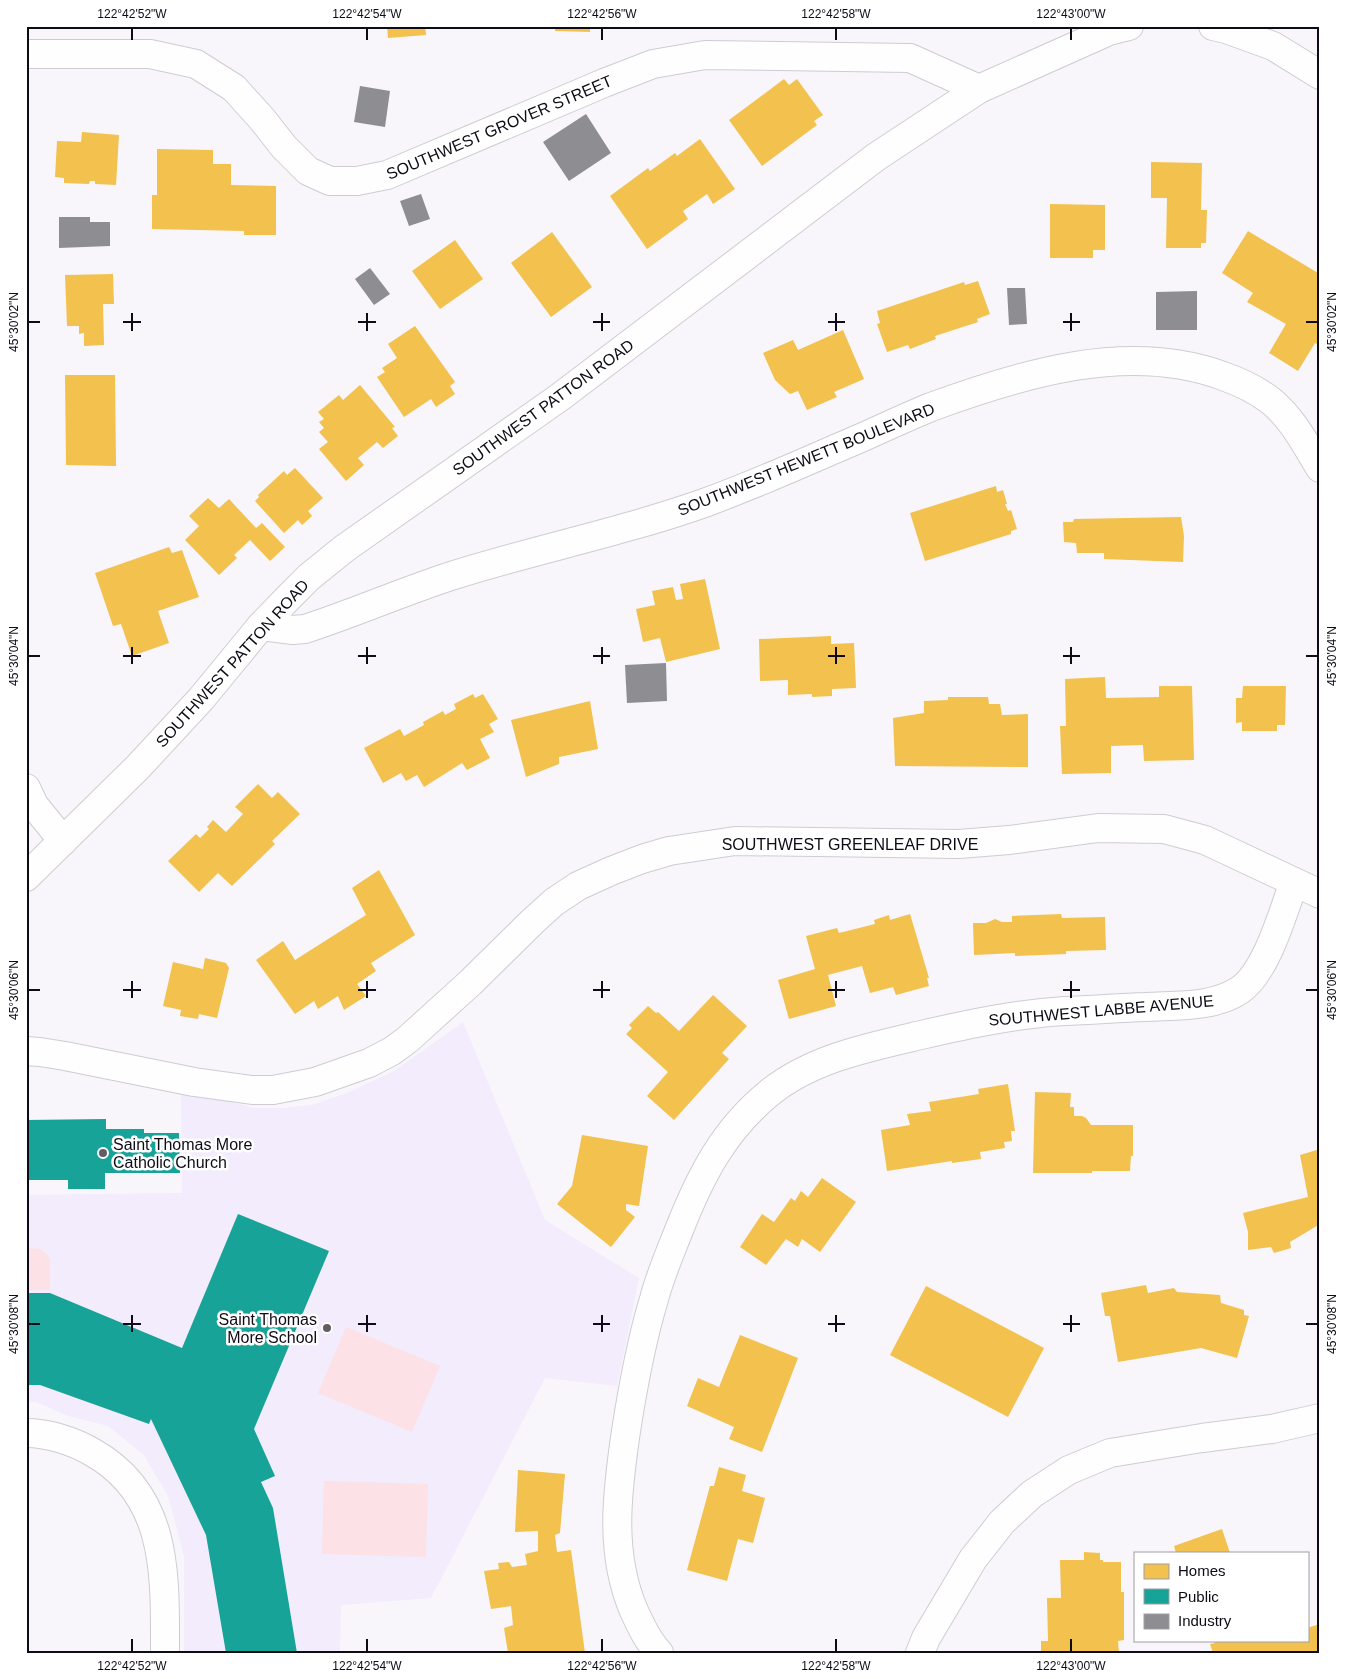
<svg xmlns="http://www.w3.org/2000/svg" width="1346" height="1679" font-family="Helvetica,sans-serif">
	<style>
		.built { fill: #f2ecfc }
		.green { fill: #fce1e6 }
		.homes { fill: #f2c14e }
		.public { fill: #17a398 }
		.industry { fill: #8d8d92 }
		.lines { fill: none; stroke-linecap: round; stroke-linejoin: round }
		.minor-casing { stroke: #cfcbd4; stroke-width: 30 }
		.tertiary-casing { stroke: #cfcbd4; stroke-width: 30 }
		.secondary-casing { stroke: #cfcbd4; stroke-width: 30 }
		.minor { stroke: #fefefe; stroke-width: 28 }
		.tertiary { stroke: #fefefe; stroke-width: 28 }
		.secondary { stroke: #fefefe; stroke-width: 28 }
		.ticks { fill: none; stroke: #0f0b16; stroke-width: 2 }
		.poi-dot { fill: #615d66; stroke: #fff; stroke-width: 2 }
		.labels { text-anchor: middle; stroke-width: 5; stroke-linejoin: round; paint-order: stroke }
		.street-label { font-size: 16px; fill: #0f0b16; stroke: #fff }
		.poi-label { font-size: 16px; fill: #0f0b16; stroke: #fff; text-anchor: start }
		.neatline { fill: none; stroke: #0f0b16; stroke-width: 2 }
		.ticks-label { font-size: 12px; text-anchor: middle; fill: #0f0b16 }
	</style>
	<rect width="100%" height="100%" fill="#f8f6fb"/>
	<!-- built -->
	<polygon class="built" points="463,1022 545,1220 639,1278 617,1386 545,1378 431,1598 341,1605 340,1653 184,1653 184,1556 168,1496 144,1455 108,1426 68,1416 36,1402 26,1402 26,1195 182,1193 181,1088 254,1108 283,1108 312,1105 347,1093 394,1071"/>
	<!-- green -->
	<g class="green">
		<polygon points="26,1248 41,1249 50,1258 50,1290 26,1290"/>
		<polygon points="346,1327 440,1366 412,1432 318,1393"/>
		<polygon points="324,1481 428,1484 426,1557 322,1554"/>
	</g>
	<!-- homes -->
	<g class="homes">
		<polygon points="387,26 425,26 426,35 388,38"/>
		<polygon points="555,26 590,26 590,32 555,31"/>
		<polygon points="784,79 789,85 797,79 823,115 814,121 817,125 762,166 729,120"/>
		<polygon points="82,132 119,135 116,185 95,184 95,181 90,181 89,184 64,183 64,178 55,177 57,141 81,142"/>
		<polygon points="700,139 735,189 713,204 707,194 683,211 688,219 647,249 610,196 648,168 650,171 675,153 677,156"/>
		<polygon points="157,149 213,150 213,164 231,164 231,185 276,186 276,235 244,235 244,231 152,229 152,195 157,195"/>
		<polygon points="1151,162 1202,163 1201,210 1207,210 1206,243 1201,243 1201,248 1166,248 1167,198 1151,198"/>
		<polygon points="1050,204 1105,205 1105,250 1093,250 1093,258 1050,258"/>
		<polygon points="1248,231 1318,273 1320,271 1320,346 1315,343 1298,371 1269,353 1286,324 1247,302 1253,293 1222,273"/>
		<polygon points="552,232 592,287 551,317 511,263"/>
		<polygon points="455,240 483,279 440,309 412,271"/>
		<polygon points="113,274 114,304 103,304 104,345 84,346 84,333 79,334 79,326 67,326 65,275"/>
		<polygon points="978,281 990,314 977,319 978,322 935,336 936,339 910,349 908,345 887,352 877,324 880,323 877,311 964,282 965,285"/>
		<polygon points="415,326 455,382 450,386 455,394 436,407 431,399 404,417 377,377 385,372 382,368 397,358 388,344"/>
		<polygon points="843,330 864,379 834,392 837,397 807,410 798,391 790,394 775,380 763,353 793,340 798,350"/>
		<polygon points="65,375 115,375 116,466 66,465"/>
		<polygon points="360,385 395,427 392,428 398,436 383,448 377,442 358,458 364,465 346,481 319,449 328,442 319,432 324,428 319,422 324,419 318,412 339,395 343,400"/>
		<polygon points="295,468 323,498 308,511 312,516 302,525 298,520 284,533 255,501 259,497 258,495 284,471 287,475"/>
		<polygon points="996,486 997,492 1003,490 1007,504 1005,504 1008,511 1011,510 1017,529 1011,531 1011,534 925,561 910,513"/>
		<polygon points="208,498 219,508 229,499 256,528 262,523 285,547 270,561 250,540 234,555 237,558 219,575 185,540 199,526 189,516"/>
		<polygon points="1181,517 1184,536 1183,562 1104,559 1104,553 1077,553 1076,543 1064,542 1063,522 1073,522 1074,519"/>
		<polygon points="169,547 172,553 182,550 199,597 158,611 169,643 132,656 121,624 113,626 95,573"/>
		<polygon points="705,579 720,649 666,662 660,638 643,642 636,609 655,605 652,591 673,587 676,600 683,599 680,584"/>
		<polygon points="831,636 831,644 854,643 856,688 832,689 832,696 812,697 812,694 788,695 788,680 760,681 759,639"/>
		<polygon points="1105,677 1106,698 1159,697 1159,686 1192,686 1194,760 1144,761 1143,745 1111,746 1111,773 1062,774 1060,726 1066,726 1065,679"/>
		<polygon points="1243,686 1286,686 1285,725 1277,725 1277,731 1242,731 1242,722 1236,723 1236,698 1242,698"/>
		<polygon points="473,694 475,698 483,694 498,719 489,724 494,732 480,739 490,758 467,770 462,763 424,787 417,775 406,781 401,773 383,783 364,748 400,729 404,736 424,725 423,722 443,711 445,715 456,709 454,704"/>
		<polygon points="948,697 988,697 989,704 1000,704 1002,715 1028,714 1028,767 895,766 893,718 924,713 924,701 948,700"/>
		<polygon points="590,701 598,749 559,757 559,764 526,777 511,720"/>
		<polygon points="258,784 272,798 278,792 300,814 272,841 275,844 232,886 218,873 199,892 168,861 196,834 200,838 209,829 207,827 213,820 226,832 243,814 235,807"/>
		<polygon points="379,870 415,935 371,963 376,971 357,984 366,996 344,1010 338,996 318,1009 314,1001 295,1014 256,960 283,941 295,960 366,915 352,888"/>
		<polygon points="910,914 929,978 927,978 929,986 896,995 893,987 870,993 862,966 828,975 836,1006 789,1019 778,980 815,969 806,936 837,928 839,933 875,924 874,920 889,915 890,920"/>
		<polygon points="1061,914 1062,918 1105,917 1106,950 1066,951 1066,954 1015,956 1015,953 974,955 973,923 986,923 995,919 1002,922 1012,922 1012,916"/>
		<polygon points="205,958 226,963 229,968 217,1018 199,1014 198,1019 180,1016 181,1010 163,1006 173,962 203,969"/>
		<polygon points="713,995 747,1026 722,1053 729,1059 674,1120 647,1096 668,1072 626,1034 632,1028 629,1025 648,1006 656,1013 658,1012 679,1031"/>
		<polygon points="1008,1084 1015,1131 1011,1131 1012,1141 1004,1142 1005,1148 980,1152 981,1159 952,1163 952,1161 887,1171 881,1130 910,1125 907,1114 931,1111 929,1102 979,1094 978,1089"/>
		<polygon points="1035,1092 1071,1093 1070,1107 1074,1107 1074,1116 1082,1116 1086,1118 1091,1125 1133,1125 1133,1156 1131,1156 1130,1171 1092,1171 1092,1173 1033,1173"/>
		<polygon points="582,1135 648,1146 639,1206 626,1204 626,1210 635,1217 611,1247 557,1204 572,1186"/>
		<polygon points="1320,1149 1320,1224 1290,1242 1291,1248 1274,1253 1271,1247 1248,1250 1248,1232 1243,1213 1308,1197 1300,1155"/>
		<polygon points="822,1178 856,1202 820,1252 802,1239 798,1247 786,1239 766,1265 740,1247 762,1214 774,1222 791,1198 795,1201 801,1191 808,1197"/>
		<polygon points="1146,1285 1148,1293 1174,1288 1177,1292 1220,1295 1221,1303 1244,1310 1244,1315 1249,1316 1237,1358 1201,1348 1118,1362 1110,1316 1105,1316 1101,1293"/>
		<polygon points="926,1286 1044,1348 1008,1417 890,1355"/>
		<polygon points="740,1335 798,1358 762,1452 729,1439 734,1427 687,1406 698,1378 719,1387"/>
		<polygon points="719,1467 746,1475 742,1491 765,1498 753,1543 738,1539 727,1581 687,1570 710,1486 714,1486"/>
		<polygon points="518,1470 565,1474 560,1533 555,1535 557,1552 571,1550 585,1653 508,1653 504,1628 513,1625 511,1606 491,1609 484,1571 499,1569 498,1563 509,1562 512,1567 527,1565 525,1554 538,1551 538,1531 515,1532"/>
		<polygon points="1222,1529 1230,1553 1176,1553 1174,1546"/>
		<polygon points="1084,1552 1100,1553 1100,1560 1103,1560 1103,1562 1121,1562 1121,1592 1124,1592 1124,1640 1118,1641 1119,1653 1041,1653 1041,1641 1048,1641 1047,1598 1061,1598 1060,1560 1084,1560"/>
		<polygon points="1320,1624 1320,1653 1213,1653 1210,1644 1215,1643 1214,1640 1307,1640 1307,1628"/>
	</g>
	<!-- public -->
	<g class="public">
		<polygon points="106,1119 106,1129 144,1129 144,1133 179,1133 180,1173 105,1173 105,1189 68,1189 68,1180 26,1180 26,1120"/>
		<polygon points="238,1214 329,1251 254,1429 275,1476 261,1482 273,1508 297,1653 226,1653 206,1535 151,1419 149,1424 40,1385 26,1385 26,1293 50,1293 182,1348"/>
	</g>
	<!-- industry -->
	<g class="industry">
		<polygon points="360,86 390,91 385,127 354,122"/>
		<polygon points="586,114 611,153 569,181 543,142"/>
		<polygon points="421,194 430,219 409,226 400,201"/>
		<polygon points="59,217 90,217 90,222 110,222 110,246 59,248"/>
		<polygon points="370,268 390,294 374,305 355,279"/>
		<polygon points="1007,288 1025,288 1027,324 1009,325"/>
		<polygon points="1197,291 1197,330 1156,330 1156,292"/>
		<polygon points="666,663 667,701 627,703 625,665"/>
	</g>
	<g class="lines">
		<defs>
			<g id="minor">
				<polyline points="26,54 150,54 196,64 234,88 262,119 284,147 308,171 330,181 357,181 387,175 604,83 653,64 705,55 910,58 979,89"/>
				<path d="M261 626 293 630 305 629C354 613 402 592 451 576 536 549 623 532 707 502 750 486 792 468 835 449 867 436 899 420 931 407 1021 374 1128 341 1223 376 1240 382 1257 390 1271 401 1293 419 1306 445 1320 468"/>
				<polyline points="26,788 34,805 63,841"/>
				<polyline points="26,1051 40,1052 65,1056 194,1082 252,1090 273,1090 315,1082 369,1063 392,1051 407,1040 470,983 532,922 554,902 578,886 611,871 642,859 669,851 735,841 959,844 1009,840 1098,828 1164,829 1205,840 1320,894"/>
				<path d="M659 1653C648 1641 641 1626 634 1611 609 1553 617 1492 626 1431 633 1386 641 1342 654 1299 660 1276 670 1253 679 1230 700 1177 723 1131 768 1094 810 1059 869 1047 921 1035 969 1024 1016 1014 1065 1011 1092 1010 1118 1008 1145 1007 1176 1005 1213 1008 1240 990 1267 971 1283 912 1294 882"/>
				<polyline points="920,1653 926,1638 973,1559 1002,1522 1032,1494 1069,1470 1110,1453 1202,1438 1272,1429 1320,1418"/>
			</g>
			<g id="tertiary">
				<polyline points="1213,26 1226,29 1273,46 1320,75"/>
				<polyline points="26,877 138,767 201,699 261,626 289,597 309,577 345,548 560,397 876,157 979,89 1109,31 1129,26"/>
			</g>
			<path id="secondary" d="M26 1433C48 1433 73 1441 92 1452 169 1495 165 1576 165 1653"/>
		</defs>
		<!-- minor casing -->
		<use href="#minor" class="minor-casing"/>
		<!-- tertiary casing -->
		<use href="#tertiary" class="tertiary-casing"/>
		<!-- secondary casing -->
		<use href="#secondary" class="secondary-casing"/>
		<!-- minor -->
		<use href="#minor" class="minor"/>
		<!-- tertiary -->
		<use href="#tertiary" class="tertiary"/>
		<!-- secondary -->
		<use href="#secondary" class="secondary"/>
	</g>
	<!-- ticks -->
	<path class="ticks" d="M132 28V40M367 28V40M602 28V40M836 28V40M1071 28V40M132 313V331M367 313V331M602 313V331M836 313V331M1071 313V331M28 322H40M123 322H141M358 322H376M593 322H610M828 322H845M1063 322H1080M1306 322H1318M132 647V664M367 647V664M602 647V664M836 647V664M1071 647V664M28 656H40M123 656H141M358 656H376M593 656H610M828 656H845M1063 656H1080M1306 656H1318M132 981V998M367 981V998M602 981V998M836 981V998M1071 981V998M28 990H40M123 990H141M358 990H376M593 990H610M828 990H845M1063 990H1080M1306 990H1318M132 1315V1332M367 1315V1332M602 1315V1332M836 1315V1332M1071 1315V1332M28 1324H40M123 1324H141M358 1324H376M593 1324H610M828 1324H845M1063 1324H1080M1306 1324H1318M132 1639V1652M367 1639V1652M602 1639V1652M836 1639V1652M1071 1639V1652"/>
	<!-- markers -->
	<g class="poi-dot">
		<circle cx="103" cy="1153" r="5"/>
		<circle cx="327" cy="1328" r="5"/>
	</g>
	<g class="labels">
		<!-- street labels -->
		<g class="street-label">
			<text transform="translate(499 127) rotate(-23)" y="6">SOUTHWEST GROVER STREET</text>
			<text transform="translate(543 407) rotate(-36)" y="6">SOUTHWEST PATTON ROAD</text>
			<text transform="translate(806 459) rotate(-22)" y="6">SOUTHWEST HEWETT BOULEVARD</text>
			<text transform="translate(232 663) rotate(-48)" y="6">SOUTHWEST PATTON ROAD</text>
			<text x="850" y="850">SOUTHWEST GREENLEAF DRIVE</text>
			<text transform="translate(1101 1010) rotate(-5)" y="6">SOUTHWEST LABBE AVENUE</text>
		</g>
		<!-- poi labels -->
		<g class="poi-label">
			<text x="113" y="1150">Saint Thomas More<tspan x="113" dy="18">Catholic Church</tspan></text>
			<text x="317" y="1325" text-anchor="end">Saint Thomas<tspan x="317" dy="18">More School</tspan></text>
		</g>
	</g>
	<!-- border -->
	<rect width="1346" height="1679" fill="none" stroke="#ffffff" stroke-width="55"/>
	<!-- legend -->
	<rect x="1134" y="1552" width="175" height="90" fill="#ffffff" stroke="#9f9da2"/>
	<rect x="1144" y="1564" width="25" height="15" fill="#f2c14e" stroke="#9f9da2"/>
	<text x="1178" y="1576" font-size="15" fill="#0f0b16">Homes</text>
	<rect x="1144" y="1589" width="25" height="15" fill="#17a398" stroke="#9f9da2"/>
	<text x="1178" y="1602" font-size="15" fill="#0f0b16">Public</text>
	<rect x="1144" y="1614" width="25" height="15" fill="#8d8d92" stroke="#9f9da2"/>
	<text x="1178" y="1626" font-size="15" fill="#0f0b16">Industry</text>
	<rect x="28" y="28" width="1290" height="1624" class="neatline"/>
	<g class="ticks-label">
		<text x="132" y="18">122°42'52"W</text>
		<text x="367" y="18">122°42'54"W</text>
		<text x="602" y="18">122°42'56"W</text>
		<text x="836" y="18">122°42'58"W</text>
		<text x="1071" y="18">122°43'00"W</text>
		<text transform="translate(1332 322) rotate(-90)" y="4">45°30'02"N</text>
		<text transform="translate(14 322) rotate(-90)" y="4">45°30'02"N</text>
		<text transform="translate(1332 656) rotate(-90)" y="4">45°30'04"N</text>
		<text transform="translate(14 656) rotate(-90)" y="4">45°30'04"N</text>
		<text transform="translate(1332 990) rotate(-90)" y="4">45°30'06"N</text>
		<text transform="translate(14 990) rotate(-90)" y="4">45°30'06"N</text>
		<text transform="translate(14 1324) rotate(-90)" y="4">45°30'08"N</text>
		<text transform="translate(1332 1324) rotate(-90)" y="4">45°30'08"N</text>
		<text x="132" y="1670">122°42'52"W</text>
		<text x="367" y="1670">122°42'54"W</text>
		<text x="602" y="1670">122°42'56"W</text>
		<text x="836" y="1670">122°42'58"W</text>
		<text x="1071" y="1670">122°43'00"W</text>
	</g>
</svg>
